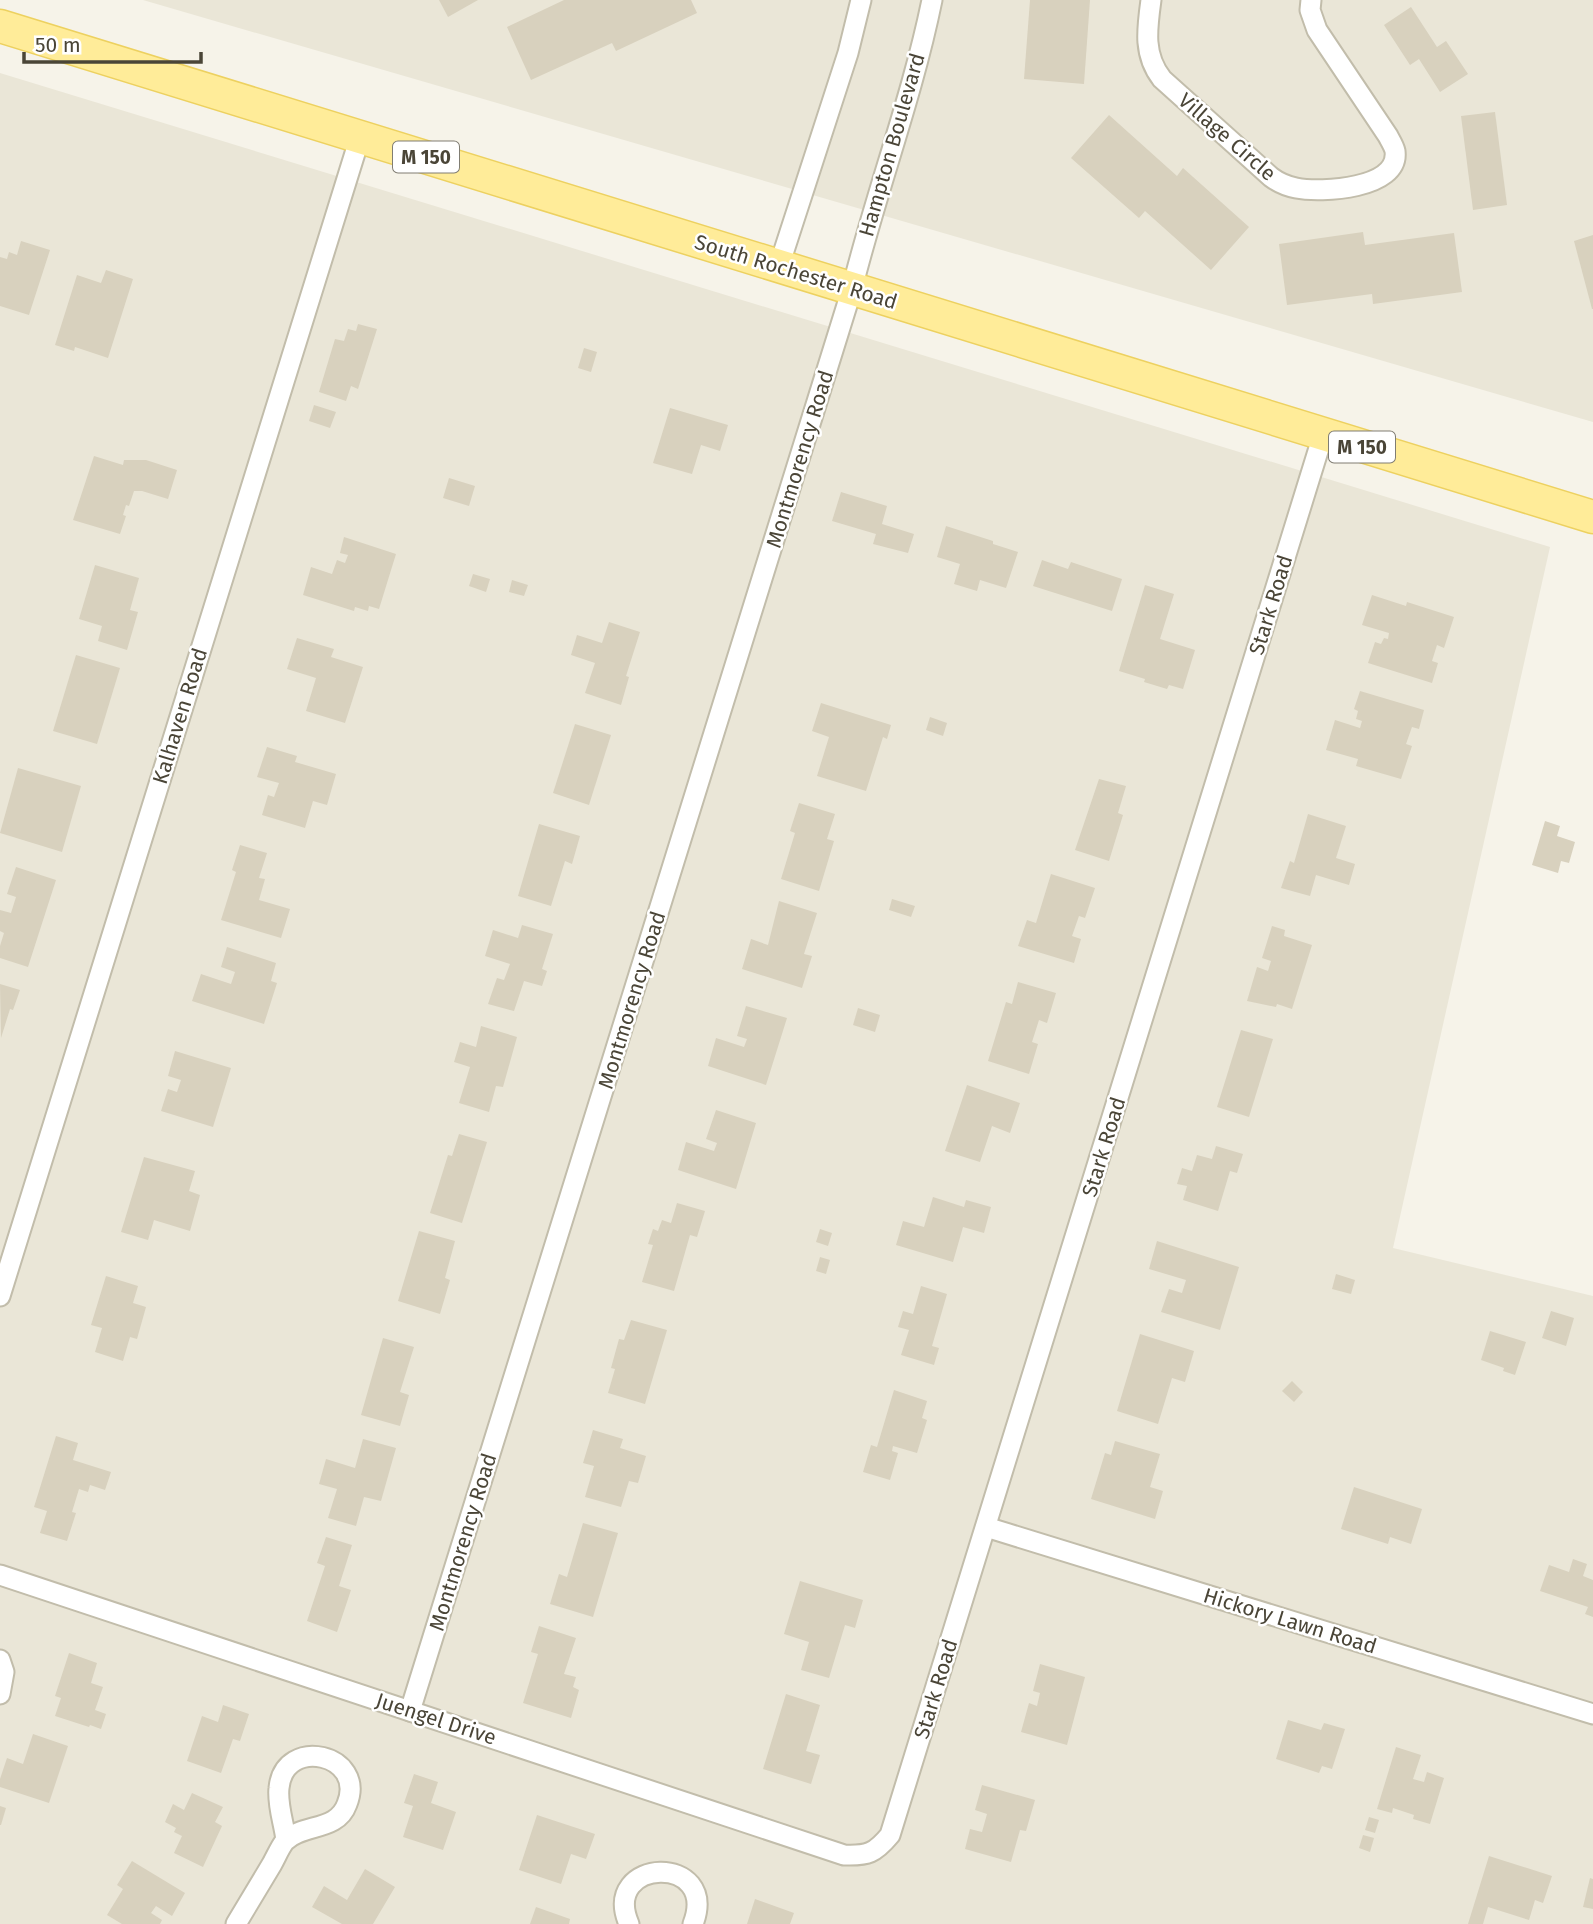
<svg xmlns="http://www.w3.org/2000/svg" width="1593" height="1924" font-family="'Fira Sans',sans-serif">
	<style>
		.residential { fill: #eae6d7 }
		.building { fill: #d8d1be }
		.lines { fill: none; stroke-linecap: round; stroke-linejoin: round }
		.minor-casing { stroke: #c2bdab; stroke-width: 23 }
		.primary-casing { stroke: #edd160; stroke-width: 35 }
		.minor { stroke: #fff; stroke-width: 19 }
		.primary { stroke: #ffec99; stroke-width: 32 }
		.labels { text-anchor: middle; stroke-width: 5; stroke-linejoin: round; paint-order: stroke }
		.shield { fill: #fff; stroke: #807d73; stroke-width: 2 }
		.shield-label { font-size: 19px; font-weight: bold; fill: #4a4537 }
		.street-label { font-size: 21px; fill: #4a4537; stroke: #fff }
	</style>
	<rect width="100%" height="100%" fill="#f6f3e9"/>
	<!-- residential -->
	<g class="residential">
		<polygon points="143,0 1593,0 1593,422"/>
		<polygon points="0,73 1550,547 1393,1248 1593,1296 1593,1924 0,1924"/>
	</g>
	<!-- building -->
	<g class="building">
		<polygon points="439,0 478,0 448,17"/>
		<polygon points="564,0 691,0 697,13 616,51 612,43 531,80 507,27"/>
		<polygon points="1030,0 1090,0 1084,84 1024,79"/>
		<polygon points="1411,7 1437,47 1446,41 1468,74 1440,92 1419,59 1410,65 1384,25"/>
		<polygon points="1495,112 1507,205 1473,210 1461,116"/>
		<polygon points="1109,115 1177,176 1183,168 1249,227 1211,270 1145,211 1139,218 1071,158"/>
		<polygon points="1363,232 1365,245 1454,233 1462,292 1373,304 1372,294 1287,305 1279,244"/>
		<polygon points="1593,235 1593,309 1592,309 1574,241"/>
		<polygon points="21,241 50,250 29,315 0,306 0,257 7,259 9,252 17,255"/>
		<polygon points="106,270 133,279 108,358 75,347 74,351 55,345 77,275 101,283"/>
		<polygon points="358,324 377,329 358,389 351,386 346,401 319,392 335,339 344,341 348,329 356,331"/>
		<polygon points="584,348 597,352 591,372 578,368"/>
		<polygon points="314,405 336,412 330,428 309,421"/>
		<polygon points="670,408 728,425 720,451 701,445 692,474 653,463"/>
		<polygon points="94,456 123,465 124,460 146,460 177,470 168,499 142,491 134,491 129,506 126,505 123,515 126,516 120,534 73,520"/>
		<polygon points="449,478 475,486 469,506 443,498"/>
		<polygon points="841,492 887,506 882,524 914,534 908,553 873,544 876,534 832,521"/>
		<polygon points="946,526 993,541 993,544 1018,552 1006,588 980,580 977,591 954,584 960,564 937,557"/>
		<polygon points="344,537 396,554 379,609 369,606 368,611 355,607 354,611 303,595 311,567 332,574 337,560 345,563 348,555 340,553"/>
		<polygon points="1042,560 1068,569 1071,562 1122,579 1112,611 1033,586"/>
		<polygon points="95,565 139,578 130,610 138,612 127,650 98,641 102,626 79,619"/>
		<polygon points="473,574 490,579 486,592 469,586"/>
		<polygon points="512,580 528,585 524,596 509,592"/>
		<polygon points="1145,585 1174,594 1160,639 1195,650 1183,689 1169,685 1167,689 1144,682 1145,679 1119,671"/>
		<polygon points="1372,595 1406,606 1407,602 1454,617 1444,648 1437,645 1432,661 1438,663 1432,683 1368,663 1375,642 1381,644 1384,638 1388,639 1389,633 1362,625"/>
		<polygon points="609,622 640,632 626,676 629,677 621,705 585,693 595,663 571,655 577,635 602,643"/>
		<polygon points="297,638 334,649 331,657 363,667 345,723 306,711 316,678 287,669"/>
		<polygon points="76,655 120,668 97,744 53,731"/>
		<polygon points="1360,691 1424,710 1419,729 1412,727 1406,744 1412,746 1401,779 1356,766 1358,759 1326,750 1335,720 1360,728 1362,721 1356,719 1358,711 1354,709"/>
		<polygon points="821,703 891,725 887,739 883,737 866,791 817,776 829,737 812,731"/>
		<polygon points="930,717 947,723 943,736 926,730"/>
		<polygon points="575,724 611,735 589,805 553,793"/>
		<polygon points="267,747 297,756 295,762 336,774 327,805 313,801 305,828 262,815 268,795 274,797 279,783 257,777"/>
		<polygon points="18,768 81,786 62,852 0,833"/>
		<polygon points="1099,779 1126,786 1118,813 1123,815 1109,861 1075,850"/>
		<polygon points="799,803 835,814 827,839 834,841 819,891 781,879 795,833 790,831"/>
		<polygon points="1308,814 1346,826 1336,858 1355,864 1349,885 1316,875 1310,896 1281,888 1290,861 1294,863"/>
		<polygon points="1545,821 1560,826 1557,836 1575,842 1569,863 1561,861 1558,873 1532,865"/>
		<polygon points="539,824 580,836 572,864 565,861 551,906 518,896"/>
		<polygon points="240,845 267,853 259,878 265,879 259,900 290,909 281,938 221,920 236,872 232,870"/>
		<polygon points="16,867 56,880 28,967 0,958 0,946 4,933 0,931 0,910 11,913 16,897 7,894"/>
		<polygon points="1051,874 1095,888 1085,918 1079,916 1072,936 1081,939 1074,963 1018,946 1027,920 1036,923"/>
		<polygon points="892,899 915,906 911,917 889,910"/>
		<polygon points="779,901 817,913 804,954 812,956 802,988 742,969 751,939 768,945"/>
		<polygon points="522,925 553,934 542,969 547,971 542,986 524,981 514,1011 488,1004 497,978 504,980 510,964 485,956 493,930 518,938"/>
		<polygon points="1272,926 1285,930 1284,936 1312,945 1292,1009 1277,1004 1276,1007 1247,1001 1257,967 1268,971 1271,961 1262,958"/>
		<polygon points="227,947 276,963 271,981 277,983 264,1024 192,1001 201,974 231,984 235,972 221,967"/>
		<polygon points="1018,982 1056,993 1047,1023 1039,1020 1032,1042 1038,1044 1029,1074 988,1061 1006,1002 1012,1004"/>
		<polygon points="0,984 20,990 13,1010 10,1009 1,1038"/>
		<polygon points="746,1006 787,1018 766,1085 708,1066 716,1038 744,1047 747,1039 737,1036"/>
		<polygon points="858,1008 880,1015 875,1032 853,1025"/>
		<polygon points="481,1026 517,1037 503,1087 496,1086 489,1112 459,1103 470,1067 454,1062 460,1042 476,1047"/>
		<polygon points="1241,1030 1273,1039 1249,1117 1217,1107"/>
		<polygon points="175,1051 231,1068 213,1127 161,1111 168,1089 177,1092 181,1080 168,1076"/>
		<polygon points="967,1085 1020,1103 1010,1133 992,1126 980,1162 945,1151"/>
		<polygon points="716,1110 756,1123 736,1189 678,1170 686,1142 714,1151 717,1143 706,1139"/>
		<polygon points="459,1134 487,1142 462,1223 430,1213 448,1155 452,1156"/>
		<polygon points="1216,1146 1243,1154 1237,1173 1230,1171 1218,1211 1183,1200 1187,1186 1177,1184 1182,1168 1192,1171 1197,1155 1212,1159"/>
		<polygon points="144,1157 195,1171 189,1191 200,1195 190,1231 154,1220 148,1240 121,1232"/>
		<polygon points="933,1197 964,1207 966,1200 991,1207 984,1233 963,1227 953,1262 896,1245 903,1221 924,1227"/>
		<polygon points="677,1203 705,1211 697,1237 690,1235 674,1291 642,1282 653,1245 648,1244 653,1229 658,1231 662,1220 671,1223"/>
		<polygon points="820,1229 832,1233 828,1246 816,1242"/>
		<polygon points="419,1231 455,1241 445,1278 450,1280 440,1314 398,1301"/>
		<polygon points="1157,1241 1239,1267 1220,1330 1161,1312 1169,1289 1182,1293 1186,1280 1149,1269"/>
		<polygon points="820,1257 830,1260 826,1274 816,1271"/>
		<polygon points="1336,1274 1355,1280 1351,1294 1332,1289"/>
		<polygon points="106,1276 138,1286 133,1303 146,1307 137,1339 130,1337 123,1361 95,1352 102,1328 91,1325"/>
		<polygon points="921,1286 947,1294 932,1346 939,1348 934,1365 901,1355 909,1330 898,1327 903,1311 913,1314"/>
		<polygon points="1551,1311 1574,1318 1566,1346 1542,1338"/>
		<polygon points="631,1320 667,1330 645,1404 608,1393 615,1369 611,1368 619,1339 624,1340"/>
		<polygon points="1490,1331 1526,1342 1515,1375 1503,1371 1504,1368 1481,1360"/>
		<polygon points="1140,1334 1194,1351 1185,1382 1172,1378 1158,1424 1117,1411"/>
		<polygon points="383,1338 414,1347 400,1392 409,1395 400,1426 361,1415"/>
		<polygon points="1292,1381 1303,1392 1294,1402 1282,1391"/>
		<polygon points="894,1390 927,1401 922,1418 927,1420 917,1453 893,1446 892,1451 898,1453 890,1480 863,1472 871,1445 877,1447"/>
		<polygon points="593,1430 623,1439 620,1448 646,1456 638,1483 629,1481 621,1507 585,1497 594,1466 583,1463"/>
		<polygon points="56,1436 78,1443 73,1460 111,1472 105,1490 90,1485 88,1492 79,1489 72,1512 76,1513 67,1541 40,1533 47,1511 34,1507"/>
		<polygon points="363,1439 396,1448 381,1501 364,1497 356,1526 328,1518 337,1489 319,1484 326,1459 355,1468"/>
		<polygon points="1115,1441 1160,1454 1150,1487 1163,1491 1155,1519 1091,1499 1105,1453 1111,1455"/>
		<polygon points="1354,1487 1422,1509 1411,1544 1390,1537 1388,1544 1341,1529"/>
		<polygon points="583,1523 618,1533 593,1617 550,1604 559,1574 567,1577"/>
		<polygon points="326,1537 352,1545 339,1586 351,1590 337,1632 307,1621 325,1566 317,1563"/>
		<polygon points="1573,1559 1587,1564 1583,1576 1593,1580 1593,1617 1585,1614 1588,1607 1540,1591 1549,1565 1569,1572"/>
		<polygon points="800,1581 863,1600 855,1628 845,1625 829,1678 801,1670 809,1642 784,1634"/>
		<polygon points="539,1626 576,1638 564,1674 576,1677 573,1687 579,1690 571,1718 523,1703 538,1654 531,1652"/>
		<polygon points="69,1653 97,1663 91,1683 103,1687 95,1710 106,1714 101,1729 90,1725 89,1727 55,1716 61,1698 55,1696"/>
		<polygon points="1040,1664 1085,1677 1067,1745 1021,1732 1029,1703 1037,1706 1040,1693 1033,1691"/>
		<polygon points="786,1694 820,1705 806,1751 820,1755 811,1784 763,1769"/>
		<polygon points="223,1705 249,1714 240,1741 233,1739 221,1773 187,1761 202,1716 218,1722"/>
		<polygon points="1288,1720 1321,1730 1324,1723 1345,1729 1332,1769 1322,1766 1319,1773 1276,1759"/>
		<polygon points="33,1734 68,1746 49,1803 0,1787 0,1779 7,1758 23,1764"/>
		<polygon points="1396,1747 1421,1755 1413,1779 1424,1782 1427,1772 1444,1778 1430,1824 1413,1819 1414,1815 1393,1808 1392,1813 1377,1809"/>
		<polygon points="414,1774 438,1782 431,1803 456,1812 443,1850 403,1837 413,1806 404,1803"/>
		<polygon points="982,1785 1035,1800 1026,1831 1020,1830 1011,1862 965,1849 970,1829 982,1832 987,1814 975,1810"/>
		<polygon points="192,1793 223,1807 215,1822 222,1826 203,1867 174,1853 182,1836 174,1832 176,1828 165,1822 173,1804 184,1810"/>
		<polygon points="0,1806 6,1808 1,1825 0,1825"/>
		<polygon points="537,1815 595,1834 586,1859 571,1854 561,1884 519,1870"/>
		<polygon points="1369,1817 1379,1820 1375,1833 1365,1830"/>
		<polygon points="1363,1835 1374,1838 1370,1852 1359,1848"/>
		<polygon points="1489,1856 1552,1876 1543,1903 1535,1900 1529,1920 1488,1907 1483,1924 1468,1924"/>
		<polygon points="132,1861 185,1893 172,1916 156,1906 151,1913 162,1920 160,1924 122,1924 107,1915 123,1889 117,1885"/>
		<polygon points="365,1869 395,1887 373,1924 342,1924 312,1907 324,1886 347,1900"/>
		<polygon points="1590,1878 1593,1879 1593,1909 1583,1907"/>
		<polygon points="755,1899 794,1913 790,1924 747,1924"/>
		<polygon points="536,1907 570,1919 569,1924 530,1924"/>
	</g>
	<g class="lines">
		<defs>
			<g id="minor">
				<path d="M1151 0C1147 29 1143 55 1162 79L1271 177C1279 183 1286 186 1296 188 1321 193 1400 189 1395 151 1394 146 1390 140 1388 136L1317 30 1310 10 1311 0"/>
				<polyline points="779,266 848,53 861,0"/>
				<polyline points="0,1296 360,137"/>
				<polyline points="986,1527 1593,1714"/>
				<path d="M0 1575 844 1855C868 1856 875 1853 890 1835L1323 435"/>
				<polyline points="0,1660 4,1672 0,1694"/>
				<path d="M410 1711 852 289C876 192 912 98 932 0"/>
				<path d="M236 1924C248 1904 260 1884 272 1864 276 1857 280 1847 285 1841 303 1823 337 1832 347 1804 367 1754 284 1735 279 1788 277 1805 284 1823 286 1840"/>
				<path d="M629 1924C600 1857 720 1853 693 1924"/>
			</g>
			<polyline id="primary" points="0,26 1593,517"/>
		</defs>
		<!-- minor casing -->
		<use href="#minor" class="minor-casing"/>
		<!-- primary casing -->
		<use href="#primary" class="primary-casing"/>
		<!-- minor -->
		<use href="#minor" class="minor"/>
		<!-- primary -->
		<use href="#primary" class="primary"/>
	</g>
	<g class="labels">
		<!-- shield labels -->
		<g class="shield">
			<rect x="393" y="141.5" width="66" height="31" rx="5"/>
			<rect x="1329" y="431.5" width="66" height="31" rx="5"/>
		</g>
		<g class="shield-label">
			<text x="426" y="164">M 150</text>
			<text x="1362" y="454">M 150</text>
		</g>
		<!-- street labels -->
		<g class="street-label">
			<text transform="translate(1227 137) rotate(41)" y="7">Village Circle</text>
			<text transform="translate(892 145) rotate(-74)" y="7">Hampton Boulevard</text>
			<text transform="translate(796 272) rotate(17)" y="7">South Rochester Road</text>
			<text transform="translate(800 459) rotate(-73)" y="7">Montmorency Road</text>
			<text transform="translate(1271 605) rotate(-73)" y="7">Stark Road</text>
			<text transform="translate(180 716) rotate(-73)" y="7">Kalhaven Road</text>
			<text transform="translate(632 1000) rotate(-73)" y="7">Montmorency Road</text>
			<text transform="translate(1104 1147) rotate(-73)" y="7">Stark Road</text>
			<text transform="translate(463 1542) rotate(-73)" y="7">Montmorency Road</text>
			<text transform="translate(1290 1621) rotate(17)" y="7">Hickory Lawn Road</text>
			<text transform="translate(936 1689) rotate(-73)" y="7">Stark Road</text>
			<text transform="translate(436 1719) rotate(18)" y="7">Juengel Drive</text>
		</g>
	</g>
	<!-- scale -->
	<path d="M24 52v10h177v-10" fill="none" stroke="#4a4537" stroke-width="3.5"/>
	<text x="35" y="52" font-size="21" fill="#4a4537" stroke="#ffffff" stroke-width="5" paint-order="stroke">50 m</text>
</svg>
